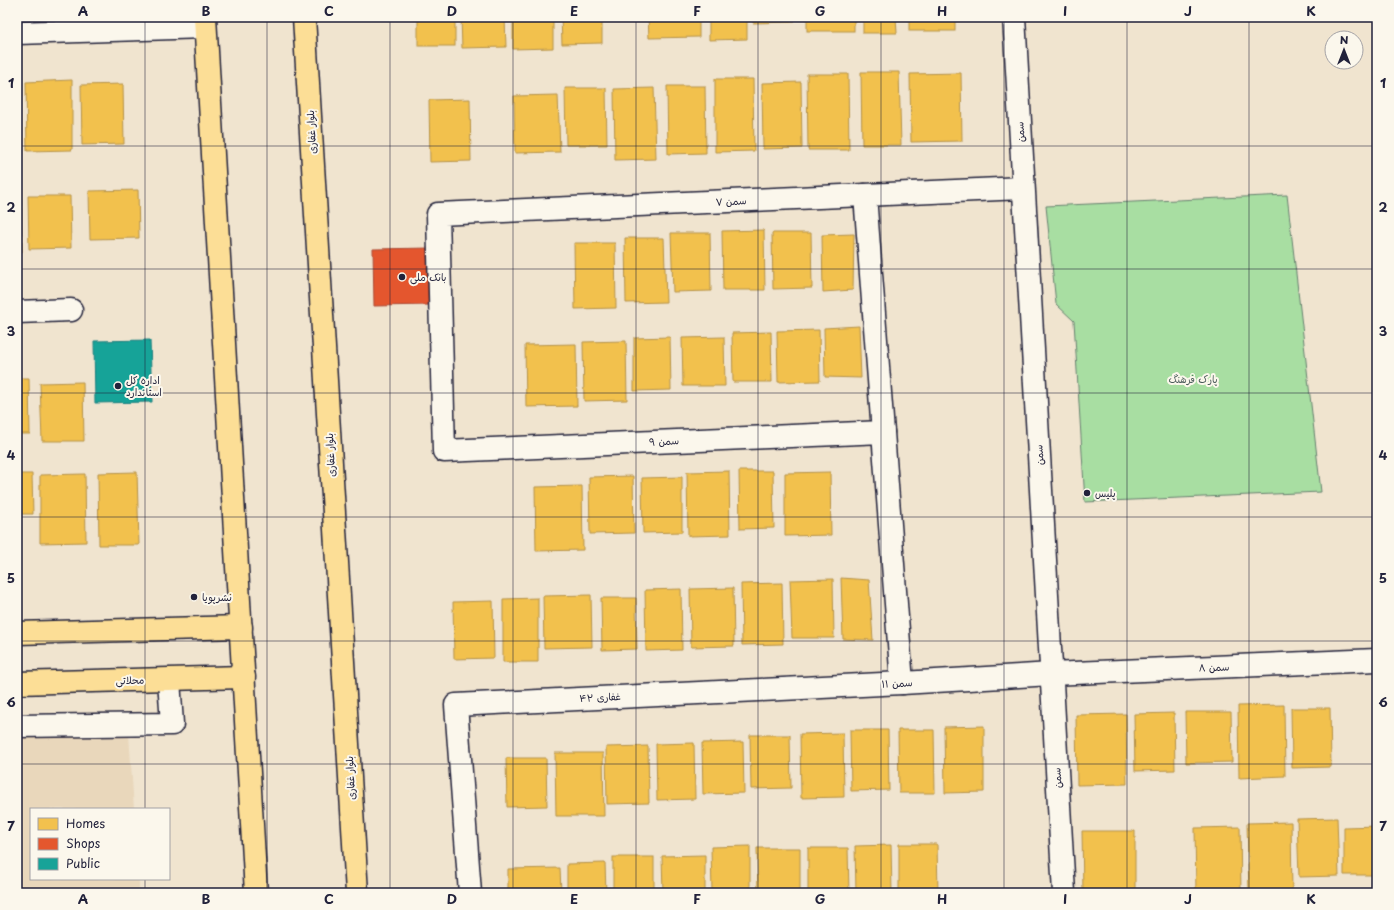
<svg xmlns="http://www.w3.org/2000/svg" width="1394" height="910" font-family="'Playpen Sans','Playpen Sans Arabic',sans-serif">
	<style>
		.built { fill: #e9d7bb }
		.green { fill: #a8dea2; stroke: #65806e }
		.homes { fill: #f2c14e; stroke: #b49148 }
		.shops { fill: #e4572e; stroke: #aa4732 }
		.public { fill: #17a398; stroke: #1a7c7c }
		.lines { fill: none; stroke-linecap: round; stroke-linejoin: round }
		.minor-casing { stroke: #22223b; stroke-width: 25 }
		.major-casing { stroke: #22223b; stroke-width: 25 }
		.minor { stroke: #fbf7ec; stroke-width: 22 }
		.major { stroke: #fcde96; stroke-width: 22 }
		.grid { fill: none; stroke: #22223b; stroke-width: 1; stroke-opacity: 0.55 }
		.poi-dot { fill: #22223b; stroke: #fbf7ec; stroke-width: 1.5 }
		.labels { text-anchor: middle; stroke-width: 4; stroke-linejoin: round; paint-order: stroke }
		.street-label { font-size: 10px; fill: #22223b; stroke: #fbf7ec }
		.poi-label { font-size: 10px; fill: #22223b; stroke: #fbf7ec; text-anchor: start }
		.park-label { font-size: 10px; fill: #4a5a5a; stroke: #fbf7ec }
		.neatline { fill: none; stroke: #22223b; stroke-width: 1.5 }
		.grid-label { font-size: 13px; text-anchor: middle; font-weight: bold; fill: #22223b }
	</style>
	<rect width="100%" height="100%" fill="#f0e4cf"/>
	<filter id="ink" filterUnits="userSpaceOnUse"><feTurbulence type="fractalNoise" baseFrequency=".025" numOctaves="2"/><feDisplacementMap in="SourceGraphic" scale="8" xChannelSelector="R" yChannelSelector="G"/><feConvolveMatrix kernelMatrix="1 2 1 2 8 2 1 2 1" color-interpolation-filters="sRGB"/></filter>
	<g filter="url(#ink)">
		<!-- built -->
		<polygon class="built" points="129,734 134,809 31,809 31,879 139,879 139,893 17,893 17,738"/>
		<!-- green -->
		<polygon class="green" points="1287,195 1321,492 1085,502 1074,321 1056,304 1046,206"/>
		<!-- homes -->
		<g class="homes">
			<rect x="418" y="17" width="37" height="29"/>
			<polygon points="461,17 505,17 506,47 462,48"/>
			<polygon points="513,17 553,17 553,48 513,49"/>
			<polygon points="561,17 602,17 602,43 562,44"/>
			<polygon points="648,17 699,17 699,37 649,38"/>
			<polygon points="709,17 747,17 747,39 709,40"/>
			<polygon points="752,17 794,17 794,22 753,23"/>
			<rect x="807" y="17" width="47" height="14"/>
			<polygon points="863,17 896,17 897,33 863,33"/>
			<rect x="909" y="17" width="46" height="14"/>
			<polygon points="861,72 899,72 901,145 862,145"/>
			<polygon points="961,73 962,141 911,142 910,74"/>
			<polygon points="807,74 848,74 849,150 808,150"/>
			<polygon points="715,79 753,79 754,151 715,152"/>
			<polygon points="72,80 72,150 27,151 26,82"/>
			<polygon points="801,82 802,148 763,149 762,83"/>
			<polygon points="123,84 124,144 82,145 81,85"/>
			<polygon points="17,85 18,155 17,155"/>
			<polygon points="667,86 705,86 706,153 668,154"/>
			<polygon points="565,88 606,88 607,145 566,145"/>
			<polygon points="654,88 656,159 615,160 614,89"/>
			<polygon points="558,95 560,152 515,153 514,96"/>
			<polygon points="470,99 471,161 430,162 429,100"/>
			<polygon points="138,190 139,238 90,239 89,191"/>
			<polygon points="28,196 70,196 71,248 29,249"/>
			<polygon points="17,199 21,199 22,252 17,252"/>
			<polygon points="764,230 765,290 723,290 722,231"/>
			<polygon points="671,233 710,233 711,291 673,292"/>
			<polygon points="772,233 811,233 812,288 773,289"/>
			<polygon points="854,234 853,290 823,292 822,235"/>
			<polygon points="625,238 664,238 666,302 626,303"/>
			<polygon points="574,243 615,243 616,308 575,309"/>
			<polygon points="859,326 861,378 825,377 824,328"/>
			<polygon points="819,330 820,381 778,382 777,331"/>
			<polygon points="771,332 772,382 733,382 732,333"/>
			<polygon points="670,337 671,390 634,391 634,338"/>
			<polygon points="724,337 725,386 683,386 682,338"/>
			<polygon points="626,341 627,400 584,401 583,342"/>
			<polygon points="576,344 577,406 526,407 525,345"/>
			<polygon points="17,378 29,378 30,434 17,434"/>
			<polygon points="83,382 84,441 42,441 40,383"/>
			<polygon points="729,471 730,535 688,536 687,472"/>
			<polygon points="739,471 773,471 774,528 740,529"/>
			<polygon points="137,472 139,545 99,545 98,473"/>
			<polygon points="830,472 831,535 785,536 785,473"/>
			<polygon points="17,474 32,474 33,514 17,514"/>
			<polygon points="85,474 86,542 40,543 40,475"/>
			<polygon points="633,476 634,533 590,534 589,477"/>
			<polygon points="682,477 682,532 643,533 642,478"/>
			<polygon points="582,486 583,550 536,551 535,487"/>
			<polygon points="841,578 869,580 873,640 843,639"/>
			<polygon points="833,579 834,638 792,638 790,580"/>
			<polygon points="782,583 783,644 742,645 741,584"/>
			<polygon points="733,588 734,646 691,647 690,589"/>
			<polygon points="681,589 682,650 646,651 645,590"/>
			<polygon points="591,595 592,647 544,648 543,596"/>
			<polygon points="538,598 538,662 503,662 503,599"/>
			<polygon points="601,598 636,598 637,649 602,650"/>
			<polygon points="493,601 494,658 454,659 453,602"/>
			<polygon points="1284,705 1285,776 1239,778 1238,706"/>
			<polygon points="1291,708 1330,708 1331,767 1292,768"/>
			<polygon points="1185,712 1231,712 1232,762 1186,763"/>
			<polygon points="1174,713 1175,770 1135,771 1134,714"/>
			<polygon points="1126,714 1127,784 1077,785 1076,715"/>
			<polygon points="984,726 984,792 945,793 944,727"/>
			<polygon points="850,730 888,730 889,790 851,791"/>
			<polygon points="898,730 934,730 935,793 899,793"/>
			<polygon points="843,733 844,797 801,798 800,734"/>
			<polygon points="750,735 790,735 791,788 751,789"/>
			<polygon points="743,742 744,793 703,794 702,743"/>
			<polygon points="694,743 695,799 657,800 656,744"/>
			<polygon points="648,746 649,803 607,804 606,747"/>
			<polygon points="555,753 603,753 604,816 556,816"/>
			<polygon points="506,758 546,758 547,806 507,807"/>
			<polygon points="1337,818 1339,876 1299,877 1297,819"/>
			<polygon points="1291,822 1292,893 1249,893 1247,823"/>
			<polygon points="1377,826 1377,875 1344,875 1344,827"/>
			<polygon points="1240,827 1241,893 1196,893 1195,828"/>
			<polygon points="1082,831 1135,831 1135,893 1083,893"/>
			<polygon points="899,844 937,844 938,893 899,893"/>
			<polygon points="891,845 892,893 856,893 855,846"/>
			<polygon points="750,846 750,893 712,893 711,847"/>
			<polygon points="757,848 800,848 800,893 758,893"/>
			<polygon points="808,848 848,848 849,893 808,893"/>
			<polygon points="705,855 705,893 663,893 662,856"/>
			<rect x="613" y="857" width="41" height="36"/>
			<polygon points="605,863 606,893 567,893 567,864"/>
			<polygon points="560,868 561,893 508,893 508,869"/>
		</g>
		<!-- shops -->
		<polygon class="shops" points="430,248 431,305 374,306 373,249"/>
		<!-- public -->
		<polygon class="public" points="150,340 152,402 95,403 94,341"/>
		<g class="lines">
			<defs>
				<g id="minor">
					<polyline points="1014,17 1064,893"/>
					<polyline points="17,33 205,27"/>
					<polyline points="865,195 902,683"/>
					<polyline points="17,312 71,310"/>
					<polyline points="883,432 444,451 438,214 1023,188"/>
					<polyline points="17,726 172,724 169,680"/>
					<polyline points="470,893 456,705 902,683 1051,674 1377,660"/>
				</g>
				<g id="major">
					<polyline points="205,17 256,893"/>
					<polyline points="304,17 357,893"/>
					<polyline points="17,633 241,627"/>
					<polyline points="17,683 244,677"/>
				</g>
			</defs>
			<!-- minor casing -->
			<use href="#minor" class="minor-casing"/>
			<!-- major casing -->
			<use href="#major" class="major-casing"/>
			<!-- minor -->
			<use href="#minor" class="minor"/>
			<!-- major -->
			<use href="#major" class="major"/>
		</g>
	</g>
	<!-- grid -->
	<path class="grid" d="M145 17V809M267 17V893M390 17V893M513 17V893M636 17V893M758 17V893M881 17V893M1004 17V893M1127 17V893M1249 17V893M17 146H1377M17 269H1377M17 393H1377M17 517H1377M17 641H1377M17 764H1377M145 879V893"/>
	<!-- markers -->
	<g class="poi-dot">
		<circle cx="402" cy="277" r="4"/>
		<circle cx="118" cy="386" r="4"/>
		<circle cx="1087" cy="493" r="4"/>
		<circle cx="194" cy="597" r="4"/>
	</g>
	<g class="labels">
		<!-- street labels -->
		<g class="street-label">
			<text transform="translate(311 132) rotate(-93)" y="4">بلوار غفاری</text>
			<text transform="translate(1020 132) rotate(-93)" y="4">سمن</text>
			<text transform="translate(731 201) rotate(-3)" y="4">سمن ۷</text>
			<text transform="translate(664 441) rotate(-3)" y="4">سمن ۹</text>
			<text transform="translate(330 455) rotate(-93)" y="4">بلوار غفاری</text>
			<text transform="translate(1039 455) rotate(-93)" y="4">سمن</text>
			<text transform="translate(1214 667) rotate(-2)" y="4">سمن ۸</text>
			<text transform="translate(130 680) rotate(-1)" y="4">محلاتی</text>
			<text transform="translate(897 683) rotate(-3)" y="4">سمن ۱۱</text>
			<text transform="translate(600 697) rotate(-3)" y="4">غفاری ۴۲</text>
			<text transform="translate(350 778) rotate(-93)" y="4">بلوار غفاری</text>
			<text transform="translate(1057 778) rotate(-93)" y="4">سمن</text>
		</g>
		<!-- poi labels -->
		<g class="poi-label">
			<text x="410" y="281">بانک ملی</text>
			<text x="126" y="384">اداره کل<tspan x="126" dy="12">استاندارد</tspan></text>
			<text x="1095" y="497">پلیس</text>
			<text x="202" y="601">نشرپویا</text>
		</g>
		<!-- park labels -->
		<g class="park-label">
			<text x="1193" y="383">پارک فرهنگ</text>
		</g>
	</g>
	<!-- margin -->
	<rect width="1394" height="910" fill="none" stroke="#fbf7ec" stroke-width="44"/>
	<!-- legend -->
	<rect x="30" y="808" width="140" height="72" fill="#fbf7ec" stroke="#a4a2a5"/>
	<rect x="38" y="818" width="20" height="12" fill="#f2c14e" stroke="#a4a2a5"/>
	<text x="66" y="828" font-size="12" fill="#22223b">Homes</text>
	<rect x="38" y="838" width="20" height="12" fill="#e4572e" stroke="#a4a2a5"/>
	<text x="66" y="848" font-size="12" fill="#22223b">Shops</text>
	<rect x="38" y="858" width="20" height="12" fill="#17a398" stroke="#a4a2a5"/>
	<text x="66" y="868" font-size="12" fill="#22223b">Public</text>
	<!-- north arrow -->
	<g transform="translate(1344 50)"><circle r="19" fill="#fbf7ec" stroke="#a4a2a5"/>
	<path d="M0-3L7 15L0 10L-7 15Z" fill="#22223b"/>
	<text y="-6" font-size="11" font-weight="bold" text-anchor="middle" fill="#22223b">N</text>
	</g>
	<rect x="22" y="22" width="1350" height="866" class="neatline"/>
	<g class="grid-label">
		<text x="83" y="16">A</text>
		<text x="206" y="16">B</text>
		<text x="329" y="16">C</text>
		<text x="452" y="16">D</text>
		<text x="574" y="16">E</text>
		<text x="697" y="16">F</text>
		<text x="820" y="16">G</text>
		<text x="942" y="16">H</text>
		<text x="1065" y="16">I</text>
		<text x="1188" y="16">J</text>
		<text x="1311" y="16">K</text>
		<text x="11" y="88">1</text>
		<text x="1383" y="88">1</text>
		<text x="11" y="212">2</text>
		<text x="1383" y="212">2</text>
		<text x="11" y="336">3</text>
		<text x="1383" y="336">3</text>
		<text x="11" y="460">4</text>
		<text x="1383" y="460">4</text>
		<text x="11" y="583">5</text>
		<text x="1383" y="583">5</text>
		<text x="11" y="707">6</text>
		<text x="1383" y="707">6</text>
		<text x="11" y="831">7</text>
		<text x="1383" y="831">7</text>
		<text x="83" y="904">A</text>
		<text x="206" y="904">B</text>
		<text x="329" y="904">C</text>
		<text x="452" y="904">D</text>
		<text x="574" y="904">E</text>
		<text x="697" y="904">F</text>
		<text x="820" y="904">G</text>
		<text x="942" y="904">H</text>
		<text x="1065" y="904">I</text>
		<text x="1188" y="904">J</text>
		<text x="1311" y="904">K</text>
	</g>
</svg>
